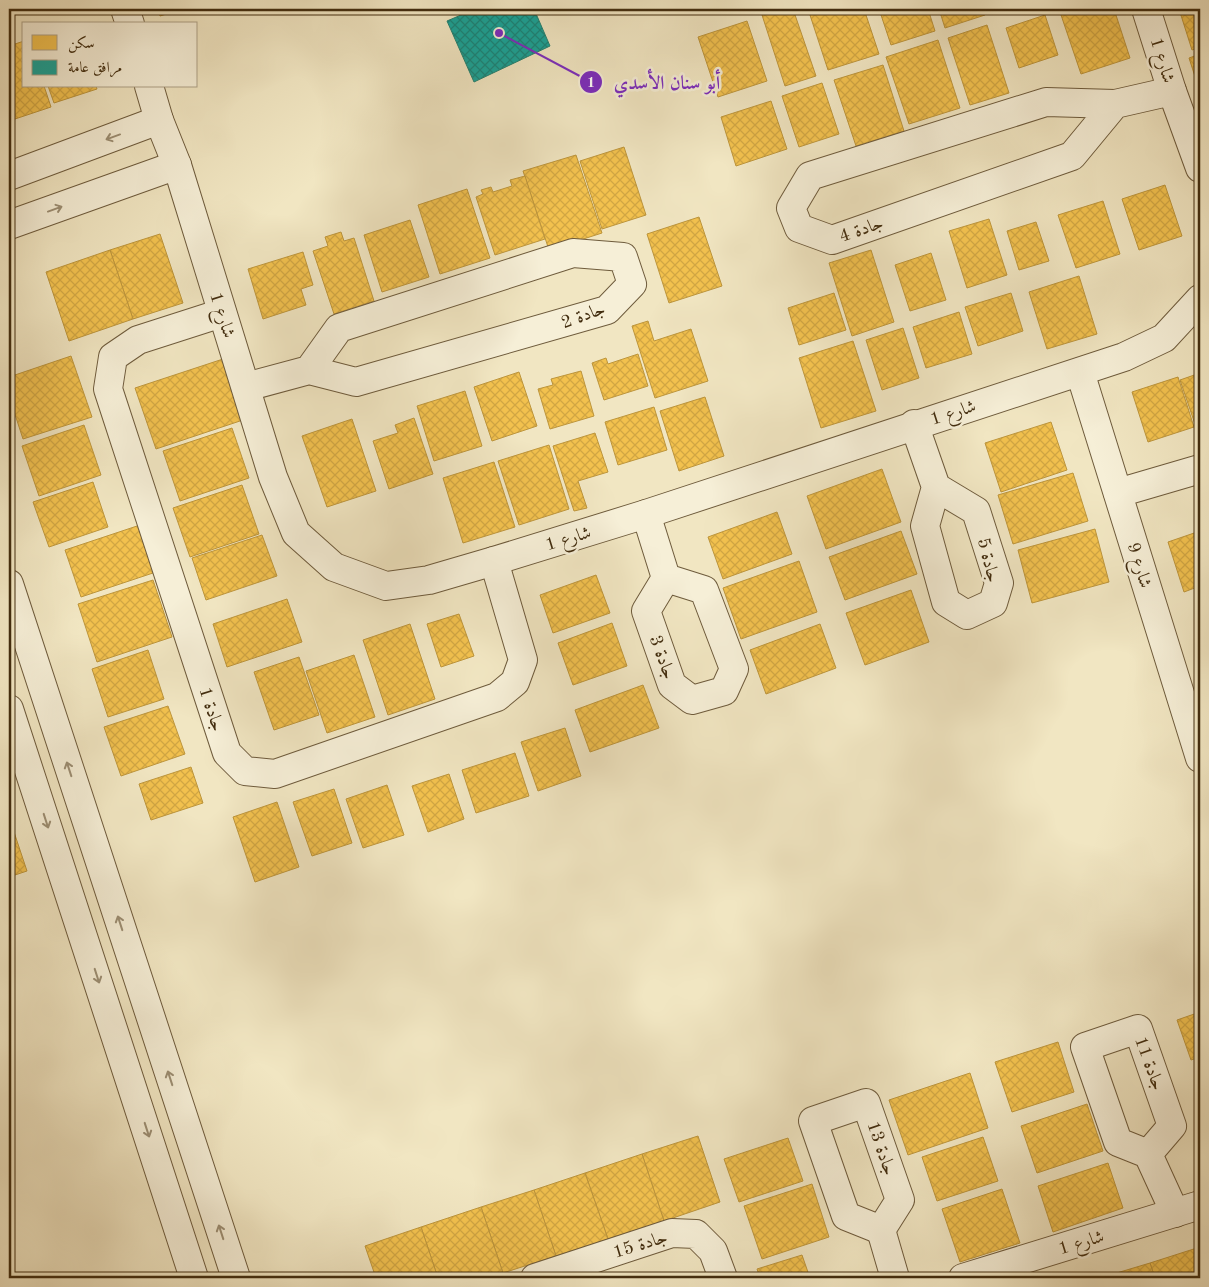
<svg xmlns="http://www.w3.org/2000/svg" width="1209" height="1287" font-family="'Old Standard TT',Amiri,serif">
	<style>
		.homes { fill: url(#homes-cross-hatch); stroke: #bd953b }
		.public { fill: url(#public-cross-hatch); stroke: #24806f }
		.lines { fill: none; stroke-linecap: round; stroke-linejoin: round }
		.minor-casing { stroke: #6e5b3c; stroke-width: 30 }
		.minor { stroke: #f6efd7; stroke-width: 28 }
		.oneway { stroke: #9c8e73 }
		.labels { text-anchor: middle; stroke-width: 5; stroke-linejoin: round; paint-order: stroke }
		.street-label { font-size: 18px; fill: #422d0f; stroke: #f6efd7 }
		.leader { fill: none; stroke: #7b2cbf; stroke-width: 2 }
		.callout-dot { fill: #7b2cbf; stroke: #f6efd7; stroke-width: 2 }
		.mark-label { font-size: 15px; text-anchor: middle; font-weight: bold; fill: #fff }
		.callout-label { font-size: 19px; text-anchor: middle; font-weight: bold; fill: #7b2cbf; stroke: #f6efd7; stroke-width: 5; stroke-linejoin: round; paint-order: stroke }
	</style>
	<defs>
		<pattern id="homes-cross-hatch" width="8" height="8" patternUnits="userSpaceOnUse" patternTransform="scale(1.25)"><rect width="8" height="8" fill="#f2c14e"/><path d="M0 0l8 8M0 8l8-8" fill="none" stroke="#d1a643"/></pattern>
		<pattern id="public-cross-hatch" width="8" height="8" patternUnits="userSpaceOnUse" patternTransform="scale(1.25)"><rect width="8" height="8" fill="#17a398"/><path d="M0 0l8 8M0 8l8-8" fill="none" stroke="#16857a"/></pattern>
	</defs>
	<rect width="100%" height="100%" fill="#f1e6c2"/>
	<filter id="stains"><feTurbulence type="fractalNoise" baseFrequency=".004" numOctaves="4"/><feColorMatrix values="0 0 0 0 .2 0 0 0 0 .09 0 0 0 0 .02 0 0 0 .5 -.17"/></filter>
	<radialGradient id="worn" r=".72"><stop offset=".6" stop-color="#630" stop-opacity="0"/><stop offset="1" stop-color="#630" stop-opacity=".3"/></radialGradient>
	<!-- homes -->
	<g class="homes">
		<polygon points="158,9 183,9 160,16"/>
		<polygon points="781,9 793,9 816,76 785,86 762,15"/>
		<polygon points="808,9 864,9 879,54 828,70"/>
		<polygon points="879,9 928,9 935,31 891,45"/>
		<polygon points="939,9 983,9 985,15 945,28"/>
		<polygon points="1059,9 1114,9 1130,58 1081,74"/>
		<polygon points="1179,9 1200,9 1200,47 1192,50"/>
		<polygon points="1045,15 1058,55 1019,68 1006,28"/>
		<polygon points="747,21 767,81 718,97 698,37"/>
		<polygon points="987,25 1009,93 970,105 948,38"/>
		<polygon points="938,40 960,108 909,124 886,57"/>
		<polygon points="24,41 24,86 44,86 51,107 9,121 9,46"/>
		<polygon points="1200,54 1200,92 1189,58"/>
		<polygon points="883,65 904,131 856,146 834,80"/>
		<polygon points="822,83 839,134 799,147 782,96"/>
		<polygon points="48,86 96,86 97,89 54,103"/>
		<polygon points="771,101 787,149 736,166 721,117"/>
		<polygon points="624,147 646,215 602,229 580,161"/>
		<polygon points="576,155 602,233 549,250 523,171"/>
		<polygon points="525,176 545,239 495,255 476,197 483,194 481,190 491,187 493,192 512,186 510,180"/>
		<polygon points="1165,185 1182,236 1139,250 1122,199"/>
		<polygon points="467,189 490,258 440,274 418,205"/>
		<polygon points="1103,201 1120,254 1076,268 1058,215"/>
		<polygon points="699,217 722,286 669,303 647,234"/>
		<polygon points="989,219 1007,275 967,288 949,231"/>
		<polygon points="410,220 429,277 382,292 364,235"/>
		<polygon points="1036,222 1049,261 1019,270 1007,231"/>
		<polygon points="341,232 344,241 354,238 374,301 334,314 313,251 328,246 325,237"/>
		<polygon points="160,234 183,303 133,319 110,250"/>
		<polygon points="110,250 133,319 69,341 46,272"/>
		<polygon points="871,250 894,322 852,336 829,263"/>
		<polygon points="303,252 313,285 301,289 306,305 263,319 248,269"/>
		<polygon points="931,253 946,300 910,311 895,265"/>
		<polygon points="1079,276 1097,334 1047,349 1029,292"/>
		<polygon points="834,293 846,330 799,345 788,308"/>
		<polygon points="1011,293 1023,331 978,346 965,307"/>
		<polygon points="959,312 972,354 926,368 913,327"/>
		<polygon points="648,321 654,341 691,329 708,381 655,398 632,326"/>
		<polygon points="903,328 919,378 882,390 866,340"/>
		<polygon points="853,341 876,411 821,428 799,358"/>
		<polygon points="638,354 648,386 604,400 592,363 606,358 608,364"/>
		<polygon points="71,356 92,417 23,439 9,396 9,377"/>
		<polygon points="223,359 243,420 156,449 135,388"/>
		<polygon points="581,371 594,416 550,429 538,389 553,385 551,379"/>
		<polygon points="519,372 537,426 492,441 474,387"/>
		<polygon points="1200,373 1200,429 1197,430 1180,380"/>
		<polygon points="1178,377 1194,427 1148,442 1132,392"/>
		<polygon points="465,391 482,446 434,461 417,406"/>
		<polygon points="705,397 724,456 679,471 660,411"/>
		<polygon points="654,407 667,450 618,465 605,422"/>
		<polygon points="414,418 433,474 389,489 373,441 398,433 395,425"/>
		<polygon points="352,419 376,491 327,507 302,436"/>
		<polygon points="1051,422 1067,470 1001,492 985,443"/>
		<polygon points="84,425 101,475 39,496 22,446"/>
		<polygon points="232,428 249,478 180,501 163,451"/>
		<polygon points="595,433 608,472 578,481 587,508 574,511 553,446"/>
		<polygon points="549,445 569,509 519,525 498,461"/>
		<polygon points="494,462 515,527 463,543 443,478"/>
		<polygon points="882,469 901,522 826,549 807,496"/>
		<polygon points="1073,473 1088,521 1013,544 998,495"/>
		<polygon points="93,482 108,527 49,547 33,502"/>
		<polygon points="242,485 259,534 190,557 173,508"/>
		<polygon points="777,512 792,554 723,579 708,537"/>
		<polygon points="140,525 156,572 81,597 65,550"/>
		<polygon points="1095,529 1109,582 1032,603 1018,550"/>
		<polygon points="901,531 917,574 845,600 829,557"/>
		<polygon points="1200,531 1200,586 1184,592 1168,542"/>
		<polygon points="262,535 277,576 206,600 192,558"/>
		<polygon points="799,561 817,612 741,639 723,588"/>
		<polygon points="596,575 610,613 553,633 540,595"/>
		<polygon points="153,580 172,637 97,662 78,604"/>
		<polygon points="911,590 929,642 865,665 846,613"/>
		<polygon points="287,599 302,642 227,667 213,624"/>
		<polygon points="459,614 474,656 441,667 427,624"/>
		<polygon points="612,623 627,666 573,685 558,643"/>
		<polygon points="410,624 435,699 388,715 363,640"/>
		<polygon points="820,624 836,668 766,694 750,650"/>
		<polygon points="148,650 164,699 108,717 92,669"/>
		<polygon points="354,655 375,717 327,733 306,671"/>
		<polygon points="299,657 319,715 274,730 254,672"/>
		<polygon points="643,685 659,728 590,752 575,710"/>
		<polygon points="168,706 185,754 121,776 104,727"/>
		<polygon points="565,728 581,776 538,791 521,742"/>
		<polygon points="515,753 529,796 476,813 462,770"/>
		<polygon points="191,767 203,803 151,820 139,784"/>
		<polygon points="449,774 464,819 428,832 412,786"/>
		<polygon points="387,785 404,835 363,848 346,799"/>
		<polygon points="334,789 352,843 312,856 293,802"/>
		<polygon points="277,802 299,867 255,882 233,817"/>
		<polygon points="9,816 16,838 9,840"/>
		<polygon points="16,838 27,871 9,877 9,840"/>
		<polygon points="1200,1012 1200,1057 1191,1060 1177,1020"/>
		<polygon points="1058,1042 1074,1092 1012,1112 995,1062"/>
		<polygon points="970,1073 988,1128 908,1155 889,1100"/>
		<polygon points="1087,1104 1103,1151 1037,1173 1021,1126"/>
		<polygon points="698,1136 720,1202 664,1221 642,1154"/>
		<polygon points="983,1137 998,1181 937,1201 922,1157"/>
		<polygon points="788,1138 803,1181 739,1202 724,1159"/>
		<polygon points="642,1154 664,1221 608,1239 585,1173"/>
		<polygon points="1108,1163 1123,1208 1053,1232 1038,1186"/>
		<polygon points="585,1173 608,1239 556,1256 534,1190"/>
		<polygon points="812,1184 829,1237 762,1259 744,1206"/>
		<polygon points="1002,1189 1020,1243 960,1262 942,1209"/>
		<polygon points="534,1190 556,1256 503,1273 481,1207"/>
		<polygon points="481,1207 503,1273 489,1278 438,1278 421,1227"/>
		<polygon points="421,1227 438,1278 376,1278 365,1246"/>
		<polygon points="1200,1247 1200,1278 1155,1278 1150,1263"/>
		<polygon points="802,1255 810,1278 760,1278 757,1269"/>
		<polygon points="1150,1263 1155,1278 1100,1278"/>
	</g>
	<!-- public -->
	<polygon class="public" points="475,9 534,9 550,46 474,82 447,21"/>
	<g class="lines">
		<defs>
			<g id="minor">
				<polyline points="125,9 130,24"/>
				<polyline points="1146,9 1172,91 1200,168"/>
				<polyline points="149,86 159,120 177,165 273,477 296,533 334,567 386,586 429,580 494,561 646,514 1124,357 1164,338 1200,299"/>
				<polyline points="1115,104 1046,102 810,176 791,208 799,228 832,240 1072,156 1115,104 1172,91"/>
				<polyline points="9,176 159,120"/>
				<polyline points="9,225 177,165"/>
				<polyline points="222,313 138,340 113,357 108,389 227,753 245,771 275,774 497,697 515,682 523,660 494,561"/>
				<polyline points="1080,372 1200,758"/>
				<polyline points="246,387 309,370 356,382 607,310 632,284 623,257 573,253 339,328 309,370"/>
				<polyline points="914,424 936,487 925,526 946,602 967,615 993,603 999,583 976,511 936,487"/>
				<polyline points="1118,493 1200,469"/>
				<polyline points="646,514 666,578 646,611 672,685 692,700 724,691 734,669 704,590 666,578"/>
				<polyline points="9,584 236,1278"/>
				<polyline points="9,709 194,1278"/>
				<polygon points="866,1103 900,1200 881,1230 846,1216 813,1121"/>
				<polyline points="1148,1154 1172,1126 1138,1029 1085,1047 1118,1142 1148,1154 1175,1213"/>
				<polyline points="881,1230 895,1278"/>
				<polyline points="535,1278 672,1233 696,1234 713,1251 723,1278"/>
				<polyline points="963,1278 1200,1205"/>
			</g>
		</defs>
		<!-- minor casing -->
		<use href="#minor" class="minor-casing"/>
		<!-- minor -->
		<use href="#minor" class="minor"/>
	</g>
	<!-- one-way arrows -->
	<defs><path id="oneway-shaft" d="M-6 0H5M1.5-3L5.5 0L1.5 3" fill="none" stroke-width="1.6" stroke-linecap="round" stroke-linejoin="round" transform="scale(1.25)"/></defs>
	<g class="oneway">
		<use href="#oneway-shaft" transform="translate(113 137) rotate(160)"/>
		<use href="#oneway-shaft" transform="translate(55 209) rotate(-20)"/>
		<use href="#oneway-shaft" transform="translate(69 769) rotate(-108)"/>
		<use href="#oneway-shaft" transform="translate(46 821) rotate(72)"/>
		<use href="#oneway-shaft" transform="translate(120 923) rotate(-108)"/>
		<use href="#oneway-shaft" transform="translate(97 976) rotate(72)"/>
		<use href="#oneway-shaft" transform="translate(170 1078) rotate(-108)"/>
		<use href="#oneway-shaft" transform="translate(147 1130) rotate(72)"/>
		<use href="#oneway-shaft" transform="translate(221 1232) rotate(-108)"/>
	</g>
	<g class="labels">
		<!-- street labels -->
		<g class="street-label">
			<text transform="translate(1163 60) rotate(73)" y="6">شارع 1</text>
			<text transform="translate(861 229) rotate(-19)" y="6">جادة 4</text>
			<text transform="translate(223 315) rotate(72)" y="6">شارع 1</text>
			<text transform="translate(583 315) rotate(-20)" y="6">جادة 2</text>
			<text transform="translate(953 412) rotate(-18)" y="6">شارع 1</text>
			<text transform="translate(568 538) rotate(-17)" y="6">شارع 1</text>
			<text transform="translate(989 560) rotate(76)" y="6">جادة 5</text>
			<text transform="translate(1140 565) rotate(73)" y="6">شارع 9</text>
			<text transform="translate(663 657) rotate(70)" y="6">جادة 3</text>
			<text transform="translate(212 709) rotate(72)" y="6">جادة 1</text>
			<text transform="translate(1150 1063) rotate(70)" y="6">جادة 11</text>
			<text transform="translate(882 1148) rotate(71)" y="6">جادة 13</text>
			<text transform="translate(1081 1242) rotate(-17)" y="6">شارع 1</text>
			<text transform="translate(640 1244) rotate(-17)" y="6">جادة 15</text>
		</g>
	</g>
	<!-- callouts -->
	<path class="leader" d="M499 33L591 82"/>
	<g class="callout-dot">
		<circle cx="499" cy="33" r="5"/>
		<circle cx="591" cy="82" r="12"/>
	</g>
	<g class="mark-label">
		<text x="591" y="87">1</text>
	</g>
	<g class="callout-label">
		<text x="667" y="89">أبو سنان الأسدي</text>
	</g>
	<!-- margin -->
	<rect width="1209" height="1287" fill="none" stroke="#f1e6c2" stroke-width="30"/>
	<rect x="10" y="10" width="1189" height="1267" fill="none" stroke="#422d0f" stroke-width="2.5"/>
	<rect x="15" y="15" width="1179" height="1257" fill="none" stroke="#422d0f"/>
	<!-- legend -->
	<rect x="22" y="22" width="175" height="65" fill="#f6efd7" stroke="#aea187"/>
	<rect x="32" y="35" width="25" height="15" fill="#f2c14e" stroke="#aea187"/>
	<text x="68" y="48" font-size="15" fill="#422d0f">سكن</text>
	<rect x="32" y="60" width="25" height="15" fill="#17a398" stroke="#aea187"/>
	<text x="68" y="72" font-size="15" fill="#422d0f">مرافق عامة</text>
	<rect width="100%" height="100%" filter="url(#stains)"/>
	<rect width="100%" height="100%" fill="url(#worn)"/>
</svg>
